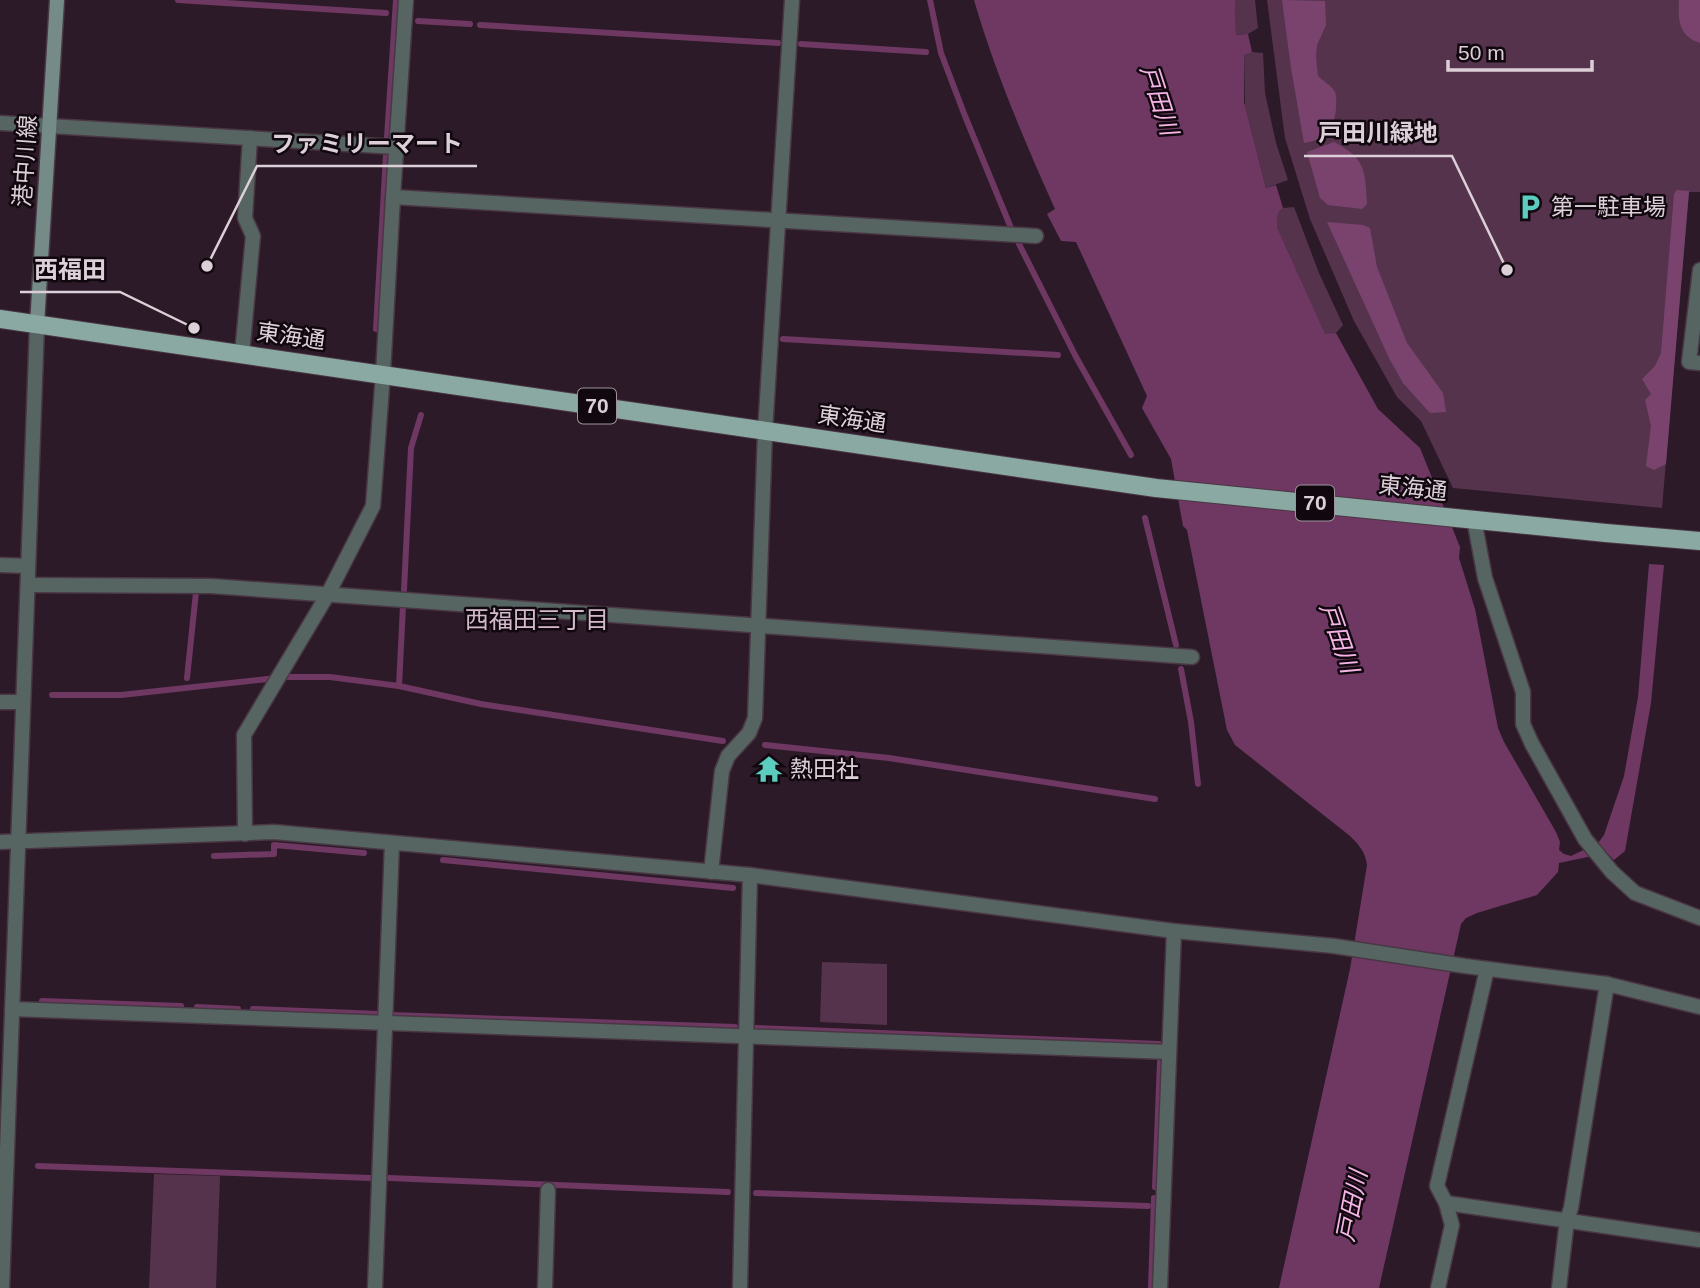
<svg xmlns="http://www.w3.org/2000/svg" width="1700" height="1288" font-family="Arial,'Noto Sans JP',sans-serif">
	<style>
		.green { fill: #55334d }
		.forest { fill: #7a436e }
		.water { fill: #6e3862 }
		.lines { fill: none; stroke-linecap: round; stroke-linejoin: round }
		.stream { stroke: #6e3862; stroke-width: 6 }
		.minor-casing { stroke: #493744; stroke-width: 17 }
		.tertiary-casing { stroke: #493744; stroke-width: 17 }
		.secondary-casing { stroke: #493744; stroke-width: 17 }
		.primary-casing { stroke: #493744; stroke-width: 20 }
		.minor { stroke: #566562; stroke-width: 14 }
		.tertiary { stroke: #566562; stroke-width: 14 }
		.secondary { stroke: #748b87; stroke-width: 14 }
		.primary { stroke: #8ba9a3; stroke-width: 18 }
		.labels { text-anchor: middle; stroke-width: 5; stroke-linejoin: round; paint-order: stroke }
		.shield { fill: #10080e; stroke: #9f939b; stroke-width: 2 }
		.shield-label { font-size: 21px; font-weight: bold; fill: #dccfd8 }
		.street-label { font-size: 23px; fill: #dccfd8; stroke: #10080e }
		.poi-label { font-size: 23px; fill: #dccfd8; stroke: #10080e; text-anchor: start }
		.water-label { font-size: 24px; font-style: italic; fill: #f7b5e7; stroke: #10080e }
		.neighbourhood-label { font-size: 24px; fill: #d4b9cc; stroke: #10080e }
		.leader { fill: none; stroke: #dccfd8; stroke-width: 2.5 }
		.callout-dot { fill: #dccfd8; stroke: #10080e; stroke-width: 2.5 }
		.callout-label { font-size: 24px; text-anchor: middle; font-weight: bold; fill: #dccfd8; stroke: #10080e; stroke-width: 5; stroke-linejoin: round; paint-order: stroke }
	</style>
	<rect width="100%" height="100%" fill="#2d1a28"/>
	<!-- green -->
	<g class="green">
		<polygon points="1235,0 1255,0 1258,28 1248,34 1236,35"/>
		<polygon points="1267,0 1700,0 1700,192 1689,192 1662,508 1453,488 1421,421 1397,397 1354,321 1310,219 1285,138"/>
		<polygon points="1252,52 1263,53 1265,93 1276,143 1288,180 1266,188 1245,106 1244,54"/>
		<polygon points="1294,207 1319,273 1343,325 1336,333 1325,335 1277,227 1278,213 1283,208"/>
		<polygon points="822,962 887,964 887,1025 820,1022"/>
		<polygon points="154,1174 220,1176 216,1288 149,1288"/>
	</g>
	<!-- forest -->
	<g class="forest">
		<path d="M1282 0 1325 1 1326 25 1317 45 1316 57 1318 76C1323 81 1332 86 1335 92 1337 96 1336 104 1336 109 1334 130 1325 140 1304 143L1291 68Z"/>
		<path d="M1679 0H1700V43C1678 36 1678 19 1679 0Z"/>
		<path d="M1334 142C1366 159 1365 170 1367 204L1362 209 1328 205 1320 198 1307 152Z"/>
		<polygon points="1677,190 1689,191 1666,464 1654,470 1646,466 1651,426 1645,400 1651,394 1642,379 1655,366 1661,353 1674,194"/>
		<polygon points="1327,222 1363,225 1370,228 1377,267 1407,343 1443,393 1446,412 1430,413 1403,383 1389,358"/>
	</g>
	<!-- water -->
	<path class="water" d="M974 0H1235L1236 35 1248 34 1252 52 1244 55V102L1266 188 1276 185 1283 208 1278 213 1277 227 1325 334 1336 333 1378 409 1420 448 1460 547 1459 558 1475 609 1498 728 1504 742 1556 832 1560 842 1559 850 1564 854 1571 856 1598 843 1604 835 1624 776 1638 697 1649 564 1664 565 1651 703 1625 851 1614 860 1607 853 1559 863 1558 872 1537 895 1477 913 1466 918 1461 924 1379 1288H1279L1350 969 1367 865C1365 851 1359 845 1350 836L1235 745 1227 730 1187 530 1183 526 1171 459 1142 408 1147 396 1076 242 1061 241 1047 214 1055 209C1024 140 995 72 974 0Z"/>
	<g class="lines">
		<!-- stream -->
		<g class="stream">
			<polyline points="178,0 386,13"/>
			<polyline points="930,0 941,53 965,116 1011,228"/>
			<polyline points="418,21 470,24"/>
			<polyline points="480,25 778,43"/>
			<polyline points="801,44 926,52"/>
			<polyline points="387,138 396,0"/>
			<polyline points="1019,244 1076,357 1131,455"/>
			<polyline points="376,329 386,155"/>
			<polyline points="783,339 1058,355"/>
			<polyline points="1145,518 1176,645"/>
			<polyline points="404,590 411,448 421,415"/>
			<polyline points="1181,669 1191,722 1198,784"/>
			<polyline points="187,678 196,592"/>
			<polyline points="399,686 403,606"/>
			<polyline points="52,695 121,695 285,677 330,677 399,686 481,704 723,741"/>
			<polyline points="765,745 889,758 1155,799"/>
			<polyline points="214,856 274,854 274,845 364,853"/>
			<polyline points="443,860 733,888"/>
			<polyline points="42,1001 181,1006"/>
			<polyline points="197,1007 238,1009"/>
			<polyline points="253,1009 379,1014"/>
			<polyline points="392,1015 735,1027"/>
			<polyline points="756,1028 1159,1044"/>
			<polyline points="38,1166 371,1178"/>
			<polyline points="389,1178 728,1192"/>
			<polyline points="1155,1187 1160,1062"/>
			<polyline points="756,1193 1148,1206"/>
			<polyline points="1151,1288 1154,1198"/>
		</g>
		<defs>
			<g id="minor">
				<polyline points="0,123 396,147"/>
				<polyline points="393,197 1036,236"/>
				<polyline points="1700,270 1689,362 1700,363"/>
				<polyline points="242,354 253,236 245,218 250,138"/>
				<polyline points="1474,519 1485,578 1523,692 1523,724 1532,744 1585,839 1612,872 1635,893 1700,918"/>
				<polyline points="0,565 28,566"/>
				<polyline points="28,585 211,586 1192,657"/>
				<polyline points="0,702 23,702"/>
				<polyline points="245,834 244,735 328,594 373,506 383,374 393,197 406,0"/>
				<polyline points="0,842 274,832 750,875 1174,931 1334,946 1465,966 1607,984 1700,1007"/>
				<polyline points="711,872 722,771 728,756 749,733 755,718 765,432 792,0"/>
				<polyline points="12,1009 1169,1052"/>
				<polyline points="1446,1203 1700,1240"/>
				<polyline points="375,1288 392,843"/>
				<polyline points="545,1288 548,1190"/>
				<polyline points="740,1288 750,875"/>
				<polyline points="1160,1288 1174,931"/>
				<polyline points="1438,1288 1452,1225 1446,1203 1437,1186 1487,969"/>
				<polyline points="1559,1288 1567,1220 1571,1208 1607,984"/>
			</g>
			<polyline id="tertiary" points="2,1288 37,325"/>
			<polyline id="secondary" points="37,325 57,0"/>
			<polyline id="primary" points="0,319 1156,488 1606,533 1700,541"/>
		</defs>
		<!-- minor casing -->
		<use href="#minor" class="minor-casing"/>
		<!-- tertiary casing -->
		<use href="#tertiary" class="tertiary-casing"/>
		<!-- secondary casing -->
		<use href="#secondary" class="secondary-casing"/>
		<!-- primary casing -->
		<use href="#primary" class="primary-casing"/>
		<!-- minor -->
		<use href="#minor" class="minor"/>
		<!-- tertiary -->
		<use href="#tertiary" class="tertiary"/>
		<!-- secondary -->
		<use href="#secondary" class="secondary"/>
		<!-- primary -->
		<use href="#primary" class="primary"/>
	</g>
	<!-- icons -->
	<defs>
		<symbol id="parking-bare" viewBox="-9 -9 18 18"><path d="M-3.5-5.5H1a3.5 3.5 0 0 1 0 7H-1V5.5H-3.5ZM-1-3.4V-.6H.8a1.4 1.4 0 0 0 0-2.8Z" fill="#59cebe" stroke="#10080e" stroke-width="2.5" paint-order="stroke"/></symbol>
		<symbol id="temple-bare" viewBox="-9 -9 18 18"><path d="M0-6L5-2H3V0L6.5 2.5H4V6H1.5V3h-3V6H-4V2.5H-6.5L-3 0V-2H-5Z" fill="#59cebe" stroke="#10080e" stroke-width="2.5" paint-order="stroke"/></symbol>
	</defs>
	<g fill-rule="evenodd">
		<use href="#parking-bare" x="1511" y="188" width="38" height="38"/>
		<use href="#temple-bare" x="750" y="750" width="38" height="38"/>
	</g>
	<g class="labels">
		<!-- shield labels -->
		<g class="shield">
			<rect x="578" y="388.5" width="38" height="35" rx="5"/>
			<rect x="1296" y="485.5" width="38" height="35" rx="5"/>
		</g>
		<g class="shield-label">
			<text x="597" y="413">70</text>
			<text x="1315" y="510">70</text>
		</g>
		<!-- street labels -->
		<g class="street-label">
			<text transform="translate(25 161) rotate(-86)" y="8">港中川線</text>
			<text transform="translate(291 336) rotate(8)" y="8">東海通</text>
			<text transform="translate(852 419) rotate(8)" y="8">東海通</text>
			<text transform="translate(1413 488) rotate(6)" y="8">東海通</text>
		</g>
		<!-- poi labels -->
		<g class="poi-label">
			<text x="1551" y="215">第一駐車場</text>
			<text x="790" y="777">熱田社</text>
		</g>
		<!-- water labels -->
		<g class="water-label">
			<text transform="translate(1159 100) rotate(72)" y="8">戸田川</text>
			<text transform="translate(1339 638) rotate(71)" y="8">戸田川</text>
			<text transform="translate(1352 1206) rotate(-79)" y="8">戸田川</text>
		</g>
		<!-- neighbourhood labels -->
		<g class="neighbourhood-label">
			<text x="537" y="628">西福田三丁目</text>
		</g>
	</g>
	<!-- callouts -->
	<path class="leader" d="M1507 270L1452 156H1304M207 266L257 166H477M194 328L120 292H20"/>
	<g class="callout-dot">
		<circle cx="1507" cy="270" r="7"/>
		<circle cx="207" cy="266" r="7"/>
		<circle cx="194" cy="328" r="7"/>
	</g>
	<g class="callout-label">
		<text x="1378" y="141">戸田川緑地</text>
		<text x="367" y="152">ファミリーマート</text>
		<text x="70" y="278">西福田</text>
	</g>
	<!-- scale -->
	<path d="M1448 60v10h144v-10" fill="none" stroke="#dccfd8" stroke-width="3.5"/>
	<text x="1458" y="60" font-size="21" fill="#dccfd8" stroke="#10080e" stroke-width="5" paint-order="stroke">50 m</text>
</svg>
